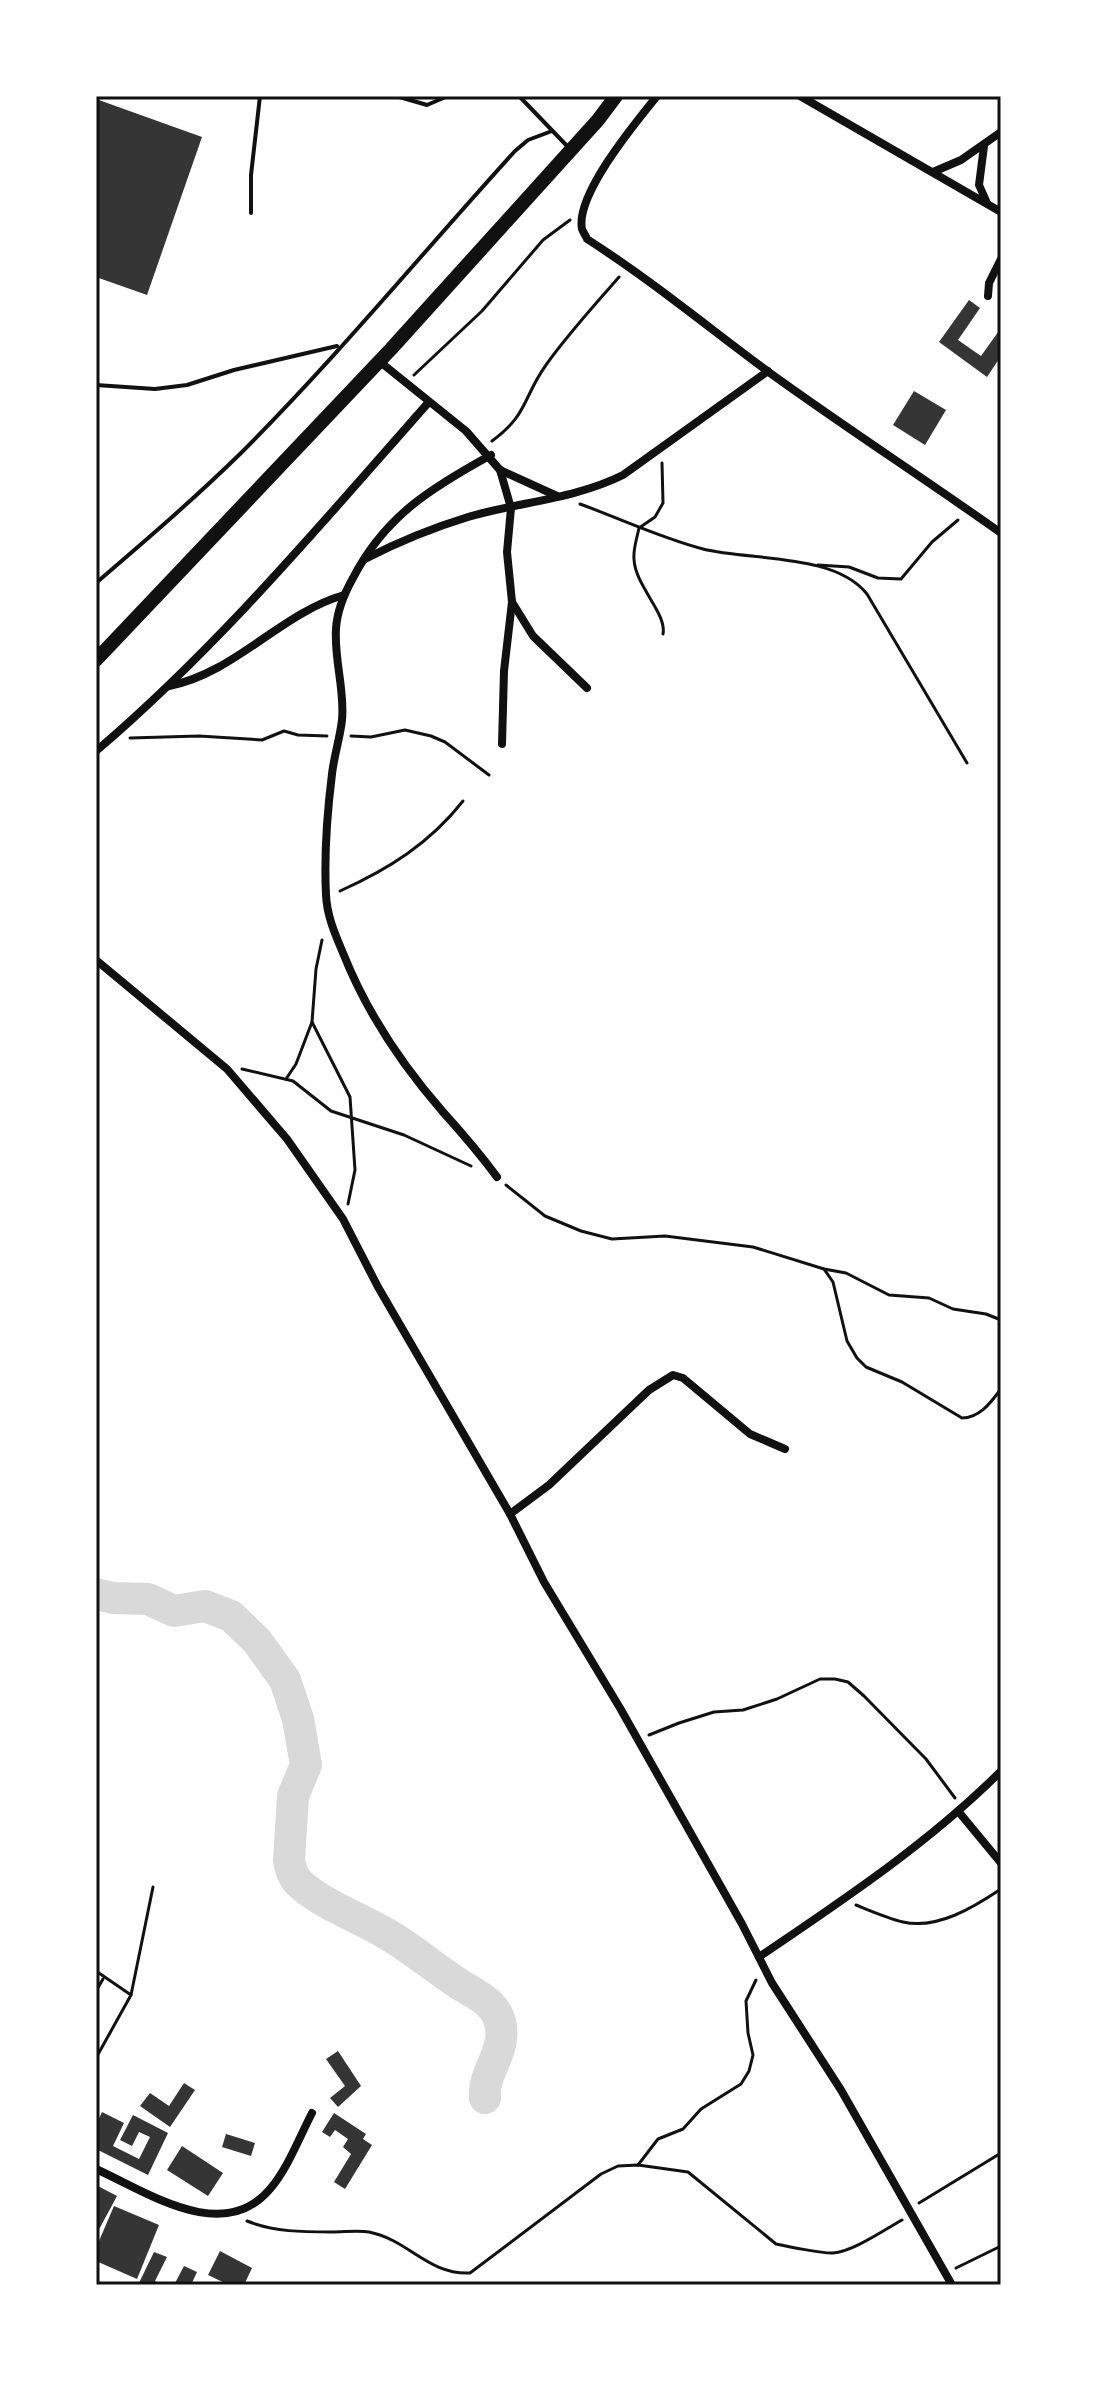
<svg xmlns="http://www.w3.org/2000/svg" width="1097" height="2381" font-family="Rubik,sans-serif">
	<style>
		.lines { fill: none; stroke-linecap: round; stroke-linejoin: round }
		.river { stroke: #d9d9d9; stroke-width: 32 }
		.building { fill: #353535 }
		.path { stroke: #111; stroke-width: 3 }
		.service { stroke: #111; stroke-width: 4 }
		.minor { stroke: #111; stroke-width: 8 }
		.trunk { stroke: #111; stroke-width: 14 }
		.neatline { fill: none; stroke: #111; stroke-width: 3 }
	</style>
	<rect width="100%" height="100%" fill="#fff"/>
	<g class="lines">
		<!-- river -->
		<path class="river" d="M96 1594 113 1598 148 1599 174 1611 205 1606 231 1616 257 1641 285 1680 298 1719 306 1765 293 1796 289 1861C291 1870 293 1877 299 1883 323 1905 358 1917 385 1933 410 1947 432 1966 456 1982 474 1994 498 2002 501 2027 505 2053 482 2074 485 2098"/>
	</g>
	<!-- building -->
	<g class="building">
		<polygon points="96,99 202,137 147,295 96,277"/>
		<polygon points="969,300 980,308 958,340 981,356 1001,328 1001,356 987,377 939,342"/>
		<polygon points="914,391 946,410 925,445 893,425"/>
		<polygon points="338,2051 361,2086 338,2107 330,2098 345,2086 326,2059"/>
		<polygon points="184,2083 195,2090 170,2127 140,2106 150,2093 169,2106"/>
		<polygon points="102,2112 124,2123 113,2146 139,2159 150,2137 139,2132 132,2146 120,2140 133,2115 168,2133 148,2175 96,2149 96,2125"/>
		<polygon points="334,2113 366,2134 363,2139 372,2145 345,2189 334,2182 351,2154 343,2147 348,2139 335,2130 330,2137 322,2132"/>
		<polygon points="226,2134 255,2143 251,2156 222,2147"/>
		<polygon points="182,2146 223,2173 208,2196 167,2170"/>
		<polygon points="96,2185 117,2196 96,2235"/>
		<polygon points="114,2206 159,2225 137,2279 96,2261 96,2248"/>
		<polygon points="220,2251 252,2268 244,2285 229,2285 208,2275"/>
		<polygon points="154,2252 167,2257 155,2281 163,2285 138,2285"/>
		<polygon points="184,2266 197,2272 191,2285 174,2285"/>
	</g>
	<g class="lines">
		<!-- path -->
		<g class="path">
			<polyline points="414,375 482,311 543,240 570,220"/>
			<path d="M492 441C528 415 523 397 546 365 568 334 594 306 619 277"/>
			<path d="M662 463 663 503 655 517 639 528C637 538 633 549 634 559 635 586 667 613 663 634"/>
			<path d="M580 504C621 519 661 538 703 549 751 561 835 553 867 594L967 763"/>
			<polyline points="818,565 849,567 878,578 901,579 932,542 958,520"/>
			<polyline points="351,736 371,737 405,730 431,736 445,742 489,775"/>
			<polyline points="130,738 199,736 262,740 284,731 298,735 327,736"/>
			<path d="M340 891C389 869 430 843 463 801"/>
			<polyline points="322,940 316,969 312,1022 350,1097 355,1170 348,1204"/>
			<polyline points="242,1069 293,1081 331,1111 404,1135 471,1166"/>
			<polyline points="286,1079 296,1064 312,1022"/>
			<polyline points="506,1185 545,1216 581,1231 612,1239 665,1236 753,1247 824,1269 846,1273 889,1295 929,1298 953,1309 986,1314 1001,1320"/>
			<path d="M824 1269 833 1282 847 1341 857 1358 866 1367 902 1382 962 1418C980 1418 991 1402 1001 1389"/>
			<polyline points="649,1735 679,1723 714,1712 743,1710 777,1699 820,1679 835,1679 848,1682 864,1696 926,1759 955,1798"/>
			<path d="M856 1905C871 1911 887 1918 903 1922 937 1930 974 1907 1001 1889"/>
			<polyline points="96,1971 131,1995"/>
			<polyline points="96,1991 103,1979"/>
			<polyline points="96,2058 131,1995 153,1887"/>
			<polyline points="638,2165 658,2139 683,2129 701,2109 741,2084 749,2071 753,2055 748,2033 746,2001 756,1980"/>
			<polyline points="919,2203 1001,2153"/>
			<path d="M247 2221C274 2232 303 2232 332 2232 344 2232 358 2230 369 2232 409 2240 428 2275 470 2273L601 2174 618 2166 638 2165 688 2172 776 2244C785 2246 825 2254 833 2253 852 2252 884 2230 902 2220"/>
			<polyline points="956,2268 1001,2246"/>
		</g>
		<!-- service -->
		<g class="service">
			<polyline points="396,96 427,105 448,96"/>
			<polyline points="519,96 569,148"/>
			<polyline points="251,213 251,175 260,96"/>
			<polyline points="96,385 155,389 187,385 234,370 337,346"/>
			<path d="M96 583C145 541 194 499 241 453 337 357 424 251 515 151L528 140 552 131"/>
		</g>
		<!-- minor -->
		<g class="minor">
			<path d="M657 96C636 122 575 195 582 229 582 230 587 238 587 239 651 280 709 328 770 373 846 428 925 479 1001 533"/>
			<polyline points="800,96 1001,212"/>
			<polyline points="984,146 979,185 987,203"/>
			<polyline points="933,172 961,160 1001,132"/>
			<polyline points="988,296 989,283 1001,259"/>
			<polyline points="379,361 466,431 500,470 511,508 507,552 512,602 533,636 587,688"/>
			<path d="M491 455C431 488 385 516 353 578 344 594 337 611 336 629 334 660 345 690 342 720 340 738 334 756 332 774 327 814 324 855 326 895 327 916 335 934 343 953 366 1011 402 1065 443 1112 462 1133 480 1154 497 1177"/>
			<polyline points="500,470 557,496"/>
			<path d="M365 559C398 542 432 528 468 517 519 502 575 499 623 475L768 371"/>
			<path d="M169 686C235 673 281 613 344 595"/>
			<polyline points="502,744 504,671 512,602"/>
			<path d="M96 751C218 647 322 523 428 403"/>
			<polyline points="96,960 227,1069 287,1139 343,1219 378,1287 510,1514 544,1582 620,1708 742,1924 772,1983 841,2090 952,2285"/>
			<polyline points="510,1514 549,1485 649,1390 673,1375 683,1378 750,1434 785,1449"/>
			<polyline points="958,1811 1001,1863"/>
			<path d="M759 1957C843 1900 929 1843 1001 1771"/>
			<path d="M96 2169C147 2192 223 2245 270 2189 287 2170 300 2136 312 2113"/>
		</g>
		<!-- trunk -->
		<polyline class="trunk" points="96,660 391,349 598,120 616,96"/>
	</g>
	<!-- border -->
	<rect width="1097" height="2381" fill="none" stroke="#ffffff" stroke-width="196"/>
	<rect x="98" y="98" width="901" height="2185" class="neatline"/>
</svg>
